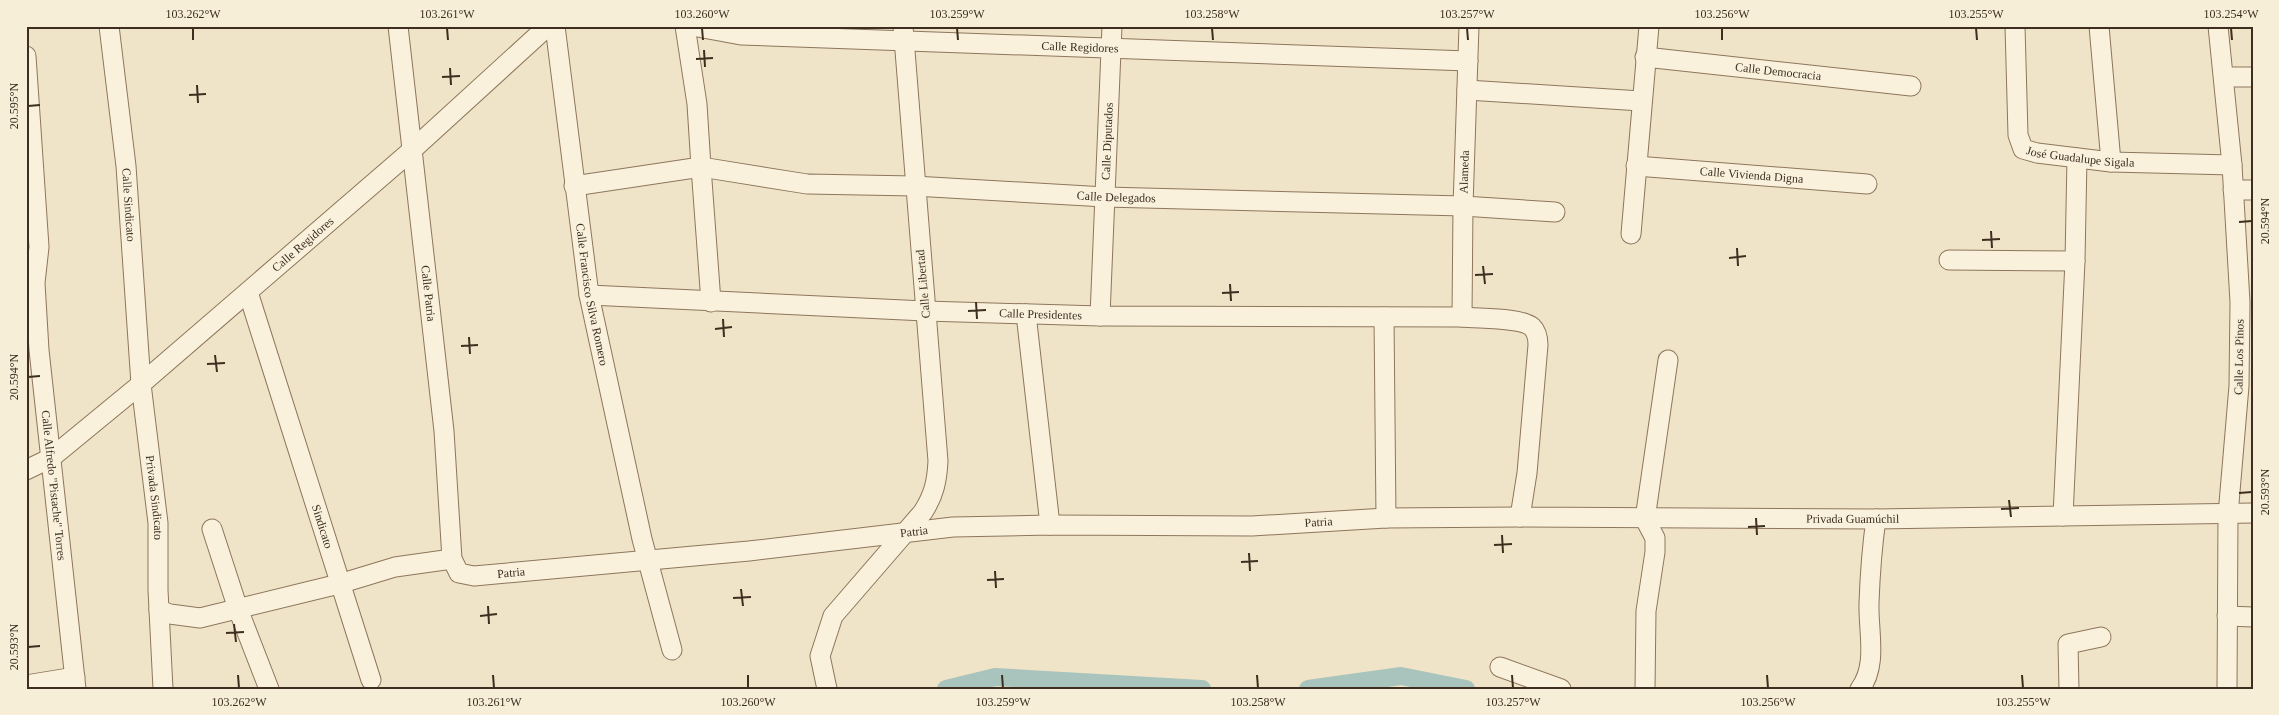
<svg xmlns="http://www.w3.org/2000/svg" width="2279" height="715" font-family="Georgia,serif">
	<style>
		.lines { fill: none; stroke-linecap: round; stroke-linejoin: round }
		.canal { stroke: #a9c4bc; stroke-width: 18 }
		.minor-casing { stroke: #8d765c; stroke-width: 21 }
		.minor { stroke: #faf1dc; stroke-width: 19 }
		.ticks { fill: none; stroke: #3d2e20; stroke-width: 2 }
		.labels { text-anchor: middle; stroke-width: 4; stroke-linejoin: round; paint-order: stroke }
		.street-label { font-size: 12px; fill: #3d2e20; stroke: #f7eed8 }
		.neatline { fill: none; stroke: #3d2e20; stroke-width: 2 }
		.ticks-label { font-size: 12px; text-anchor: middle; fill: #3d2e20 }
	</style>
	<rect width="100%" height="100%" fill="#f0e4c8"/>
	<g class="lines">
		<!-- canal -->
		<g class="canal">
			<polyline points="946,689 995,677 1202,689"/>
			<polyline points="1308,689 1401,676 1466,689"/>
		</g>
		<defs>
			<g id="minor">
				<path id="s1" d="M109 26 126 166 141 384 158 523V590L163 689"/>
				<path id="s2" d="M398 26 444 431 452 559 459 573 474 576 749 551 953 527 1050 525 1252 526 1386 518 1520 517"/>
				<path id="s3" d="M555 26 589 295 642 539 672 650"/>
				<path id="s4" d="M685 26 697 104 701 167 807 184 914 186 1105 197 1463 206 1555 212"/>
				<path id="s5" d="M692 26 741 35 1468 61"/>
				<path id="s6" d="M2015 26 2018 135 2023 149 2037 153 2111 162 2232 165"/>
				<polyline points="2099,26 2111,162"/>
				<polyline points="2218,26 2232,165 2240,302 2239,386 2228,515 2227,689"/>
				<path id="s7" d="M26 56 39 247 35 283 39 350 76 689"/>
				<path id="s8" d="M1645 57 1911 86"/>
				<polyline points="2224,77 2253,77"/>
				<polyline points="1467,90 1641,101"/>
				<path id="s9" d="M1636 166 1867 184"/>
				<polyline points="574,186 701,167 711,302"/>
				<polyline points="2233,190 2253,190"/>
				<polyline points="1631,234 1649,26"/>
				<polyline points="1949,260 2075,261"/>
				<path id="s10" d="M248 292 371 680"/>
				<path id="s11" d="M589 295 925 311 1100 316 1462 317C1478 319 1520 317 1532 327 1537 332 1538 338 1538 345L1527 473 1520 517 1876 519 2253 513"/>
				<polyline points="1026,314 1050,525"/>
				<path id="s12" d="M1100 316 1112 26"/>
				<polyline points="1384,317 1386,518"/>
				<path id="s13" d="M1462 317 1463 206 1469 26"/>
				<path id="s14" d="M26 470 51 458 141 384 411 151 548 26"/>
				<polyline points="2063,516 2075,261 2077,158"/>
				<polyline points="212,529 238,609 269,689"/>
				<polyline points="159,610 170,614 200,618 339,584 395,567 452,559"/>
				<polyline points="2227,616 2253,617"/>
				<polyline points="1500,667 1561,689"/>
				<polyline points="26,685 75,677"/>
				<path d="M827 689 820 656 833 616 923 512C934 495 937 481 938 461L903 26"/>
				<polyline points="1645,689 1646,611 1655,552 1655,538 1645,519 1668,360"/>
				<path d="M1860 689C1878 665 1868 631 1869 603 1870 575 1872 547 1876 519"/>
				<polyline points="2069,689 2068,644 2101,637"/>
			</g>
		</defs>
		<!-- minor casing -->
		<use href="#minor" class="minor-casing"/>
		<!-- minor -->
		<use href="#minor" class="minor"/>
	</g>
	<!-- ticks -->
	<path class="ticks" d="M193 28V40M447 28 448 40M702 28 703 40M957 28 958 40M1212 28 1213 40M1467 28 1468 40M1722 28V40M1976 28 1977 40M2231 28 2232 40M704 50 705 67M696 59 713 58M450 68 451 85M442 77 460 76M197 85 198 103M189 95 206 94M28 106 40 105M2239 222 2252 221M1991 231 1992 248M1982 240 2000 239M1737 248 1738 266M1729 258 1746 256M1483 266 1485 284M1475 275 1493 274M1230 284 1231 301M1222 293 1239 292M976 302 977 319M968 311 986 310M723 319 724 337M715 329 732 327M469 337 470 354M461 346 478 345M215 355 217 372M207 364 225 363M28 377 40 376M2239 493 2252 492M2009 500 2011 517M2001 509 2019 508M1756 518 1757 535M1748 527 1765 526M1502 535 1503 553M1494 545 1512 544M1249 553 1250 571M1241 562 1258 561M995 571 996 588M987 580 1004 579M741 589 743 606M733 598 751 597M488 606 489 624M480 616 497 614M234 624 236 642M226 633 244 632M28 647 40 646M238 675 239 688M493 675 494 688M748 675V688M1002 675 1003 688M1257 675 1258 688M1512 675 1513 688M1767 675 1768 688M2022 675 2023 688"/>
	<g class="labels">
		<!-- street labels -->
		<g class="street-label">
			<text dy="4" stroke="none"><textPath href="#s5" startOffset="389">Calle Regidores</textPath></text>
			<text dy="4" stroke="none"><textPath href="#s8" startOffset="134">Calle Democracia</textPath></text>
			<text dy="4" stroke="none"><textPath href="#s12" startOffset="175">Calle Diputados</textPath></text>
			<text dy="4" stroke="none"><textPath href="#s6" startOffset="182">José Guadalupe Sigala</textPath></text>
			<text dy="4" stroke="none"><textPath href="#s13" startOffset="145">Alameda</textPath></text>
			<text dy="4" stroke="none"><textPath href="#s9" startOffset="116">Calle Vivienda Digna</textPath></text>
			<text dy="4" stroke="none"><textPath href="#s4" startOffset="559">Calle Delegados</textPath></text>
			<text dy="4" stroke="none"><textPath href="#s1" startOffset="180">Calle Sindicato</textPath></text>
			<text dy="4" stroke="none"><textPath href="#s14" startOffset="358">Calle Regidores</textPath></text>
			<text transform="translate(923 284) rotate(-95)" y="4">Calle Libertad</text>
			<text dy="4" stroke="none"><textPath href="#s2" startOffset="269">Calle Patria</textPath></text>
			<text dy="4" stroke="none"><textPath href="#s3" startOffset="271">Calle Francisco Silva Romero</textPath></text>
			<text dy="4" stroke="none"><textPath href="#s11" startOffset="452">Calle Presidentes</textPath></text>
			<text transform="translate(2239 357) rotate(-89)" y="4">Calle Los Pinos</text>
			<text dy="4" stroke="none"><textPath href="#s7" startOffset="431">Calle Alfredo "Pistache" Torres</textPath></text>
			<text dy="4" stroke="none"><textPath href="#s1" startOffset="474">Privada Sindicato</textPath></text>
			<text dy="4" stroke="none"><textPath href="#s11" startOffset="1470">Privada Guamúchil</textPath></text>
			<text dy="4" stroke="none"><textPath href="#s2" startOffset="1414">Patria</textPath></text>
			<text dy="4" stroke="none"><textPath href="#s10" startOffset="246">Sindicato</textPath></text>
			<text dy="4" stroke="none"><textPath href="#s2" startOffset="1009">Patria</textPath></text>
			<text dy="4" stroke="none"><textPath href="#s2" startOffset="604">Patria</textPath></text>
		</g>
	</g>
	<!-- border -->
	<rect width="2279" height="715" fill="none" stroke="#f7eed8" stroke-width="55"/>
	<rect x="28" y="28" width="2224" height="660" class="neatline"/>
	<g class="ticks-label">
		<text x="193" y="18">103.262°W</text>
		<text x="447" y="18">103.261°W</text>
		<text x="702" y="18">103.260°W</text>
		<text x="957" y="18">103.259°W</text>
		<text x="1212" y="18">103.258°W</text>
		<text x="1467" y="18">103.257°W</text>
		<text x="1722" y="18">103.256°W</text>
		<text x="1976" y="18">103.255°W</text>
		<text x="2231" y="18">103.254°W</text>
		<text transform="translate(14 106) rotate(-90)" y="4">20.595°N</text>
		<text transform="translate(2265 221) rotate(-90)" y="4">20.594°N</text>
		<text transform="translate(14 377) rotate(-90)" y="4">20.594°N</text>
		<text transform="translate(2265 492) rotate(-90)" y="4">20.593°N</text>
		<text transform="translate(14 647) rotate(-90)" y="4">20.593°N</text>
		<text x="239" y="706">103.262°W</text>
		<text x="494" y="706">103.261°W</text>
		<text x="748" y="706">103.260°W</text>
		<text x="1003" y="706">103.259°W</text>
		<text x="1258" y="706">103.258°W</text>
		<text x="1513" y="706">103.257°W</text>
		<text x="1768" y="706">103.256°W</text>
		<text x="2023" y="706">103.255°W</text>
	</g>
</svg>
